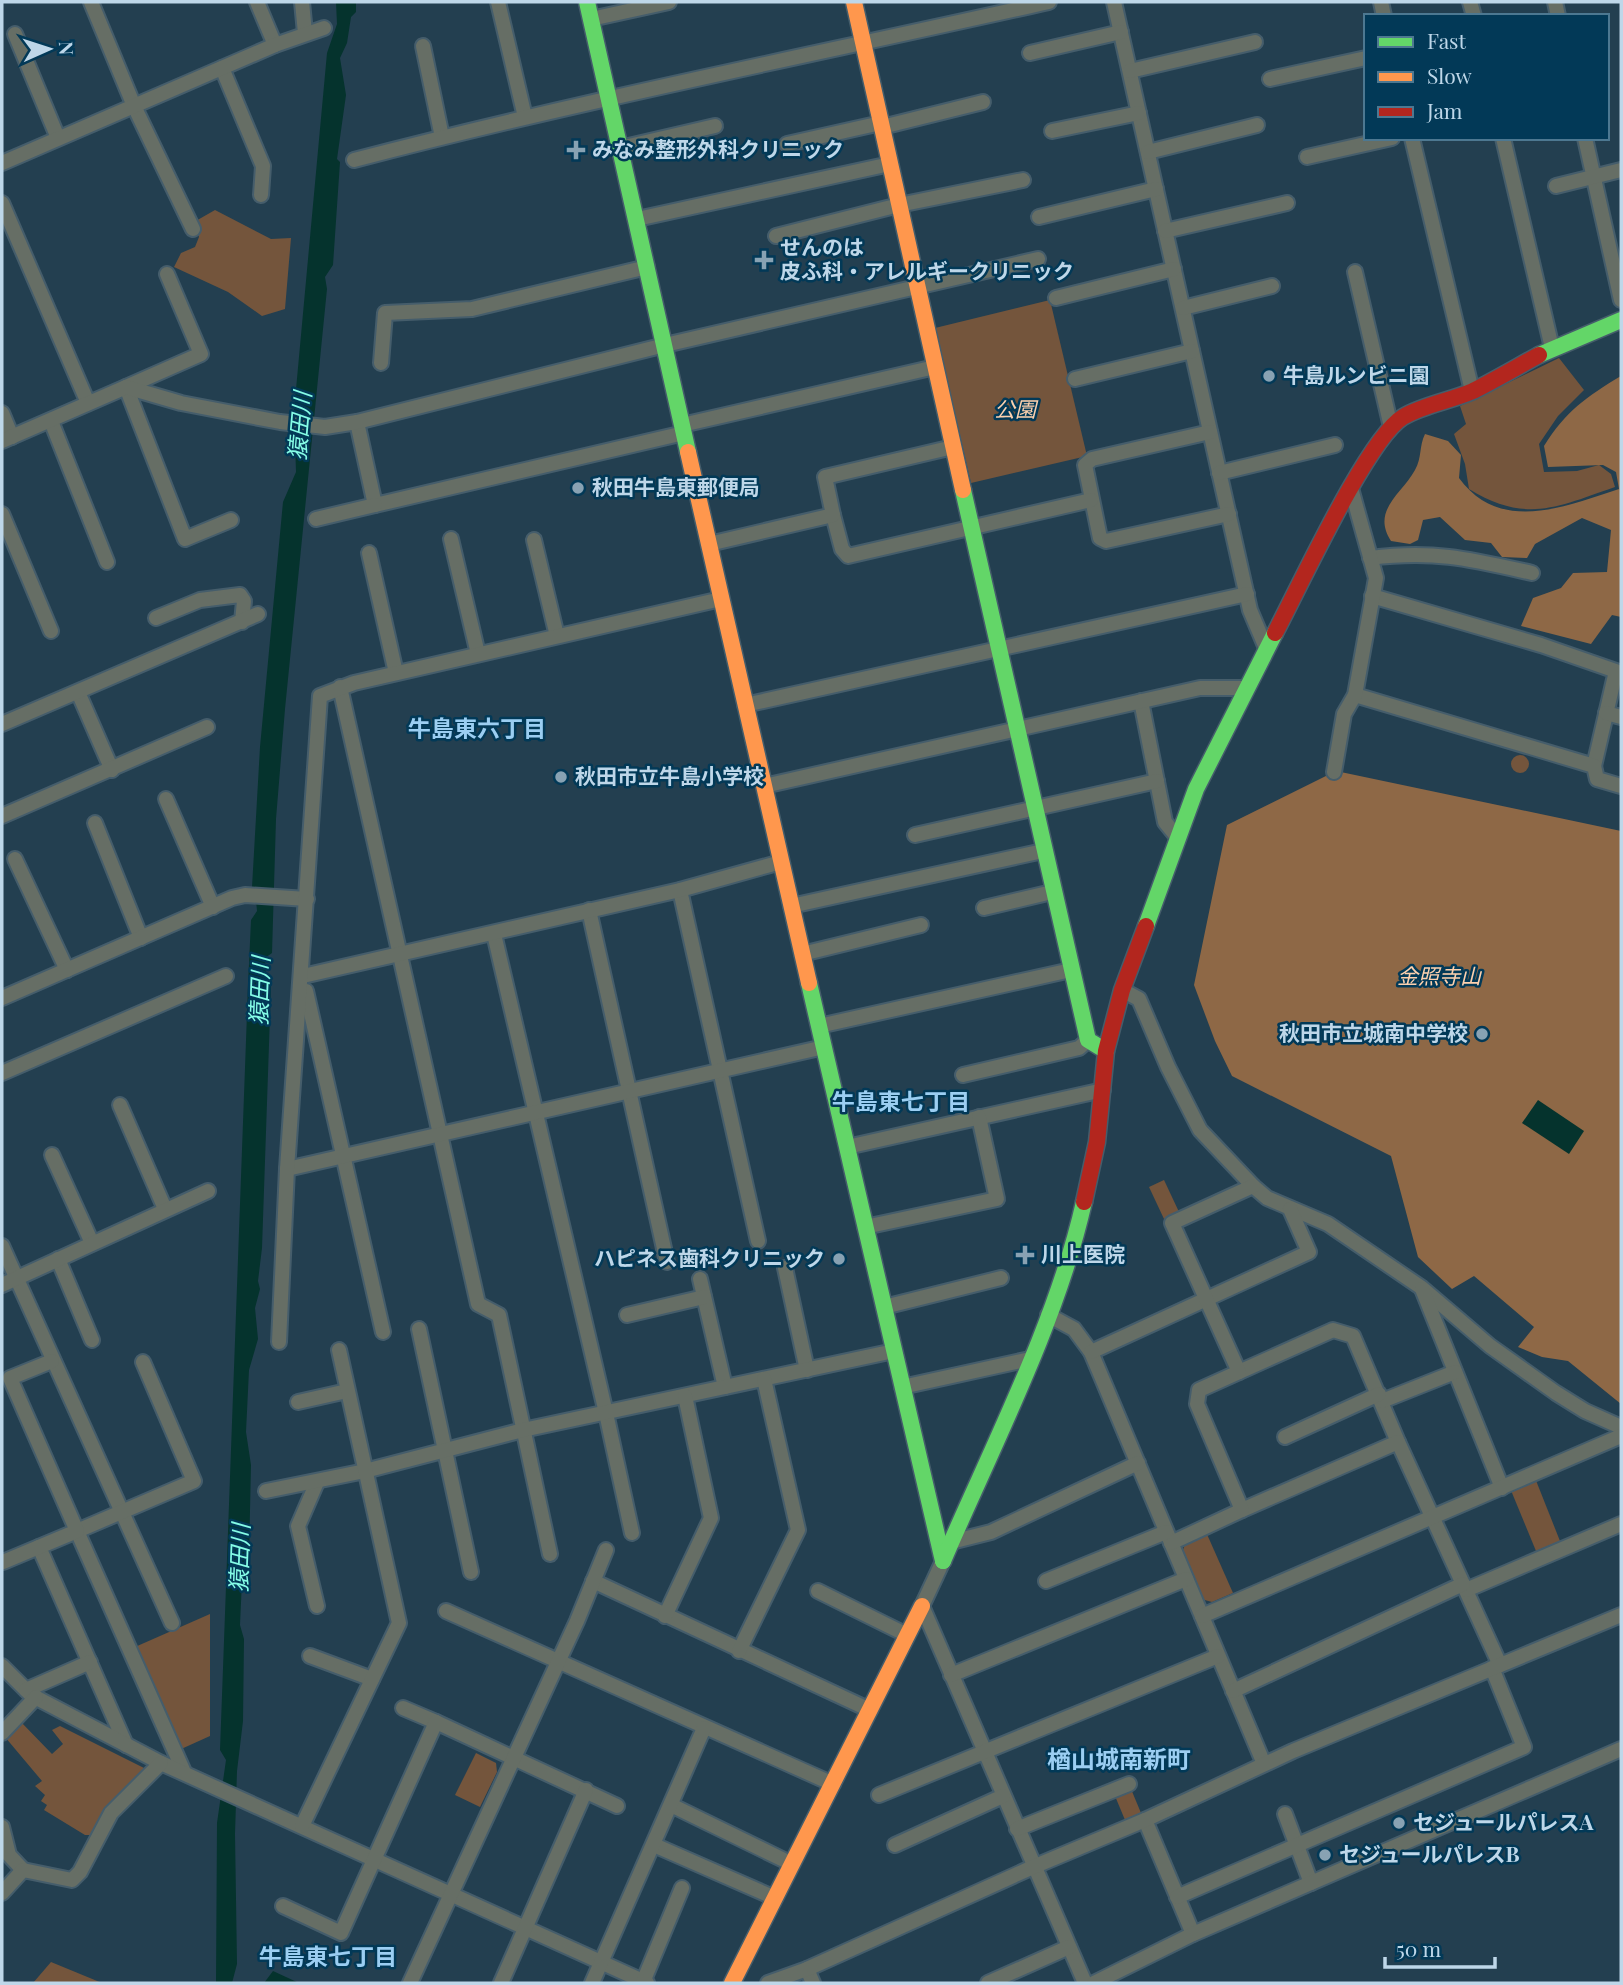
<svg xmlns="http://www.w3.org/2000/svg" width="1623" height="1985" font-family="'Playfair Display','Noto Sans JP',serif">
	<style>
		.green { fill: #74553c }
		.forest { fill: #8e6846 }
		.water { fill: #05332d }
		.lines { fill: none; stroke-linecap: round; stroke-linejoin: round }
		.street-casing { stroke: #455d6b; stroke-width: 18 }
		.fast-casing { stroke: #455d6b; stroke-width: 19 }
		.slow-casing { stroke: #455d6b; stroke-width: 19 }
		.jam-casing { stroke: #455d6b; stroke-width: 19 }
		.street { stroke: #666e65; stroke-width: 14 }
		.fast { stroke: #63d668; stroke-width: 16 }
		.slow { stroke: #ff974d; stroke-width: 16 }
		.jam { stroke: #b3261e; stroke-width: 16 }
		.poi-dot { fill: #88a2b3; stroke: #023957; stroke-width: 2.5 }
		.labels { text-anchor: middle; stroke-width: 5; stroke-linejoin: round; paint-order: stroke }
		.poi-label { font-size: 21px; font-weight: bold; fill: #bed7e9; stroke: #023957; text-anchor: start }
		.park-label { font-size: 21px; font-style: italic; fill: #fdd1ae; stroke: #023957 }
		.water-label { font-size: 23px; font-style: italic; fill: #85fce6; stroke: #023957 }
		.neighbourhood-label { font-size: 23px; font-weight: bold; fill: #9bcef2; stroke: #023957 }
		.quarter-label { font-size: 24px; font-weight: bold; fill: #9bcef2; stroke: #023957 }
	</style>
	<rect width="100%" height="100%" fill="#233f50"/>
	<!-- green -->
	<g class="green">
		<polygon points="215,210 271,239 291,238 285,309 262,316 228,292 174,267 181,253 195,247 199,237 194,222"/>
		<polygon points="1050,300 1087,456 971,483 935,328"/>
		<path d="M1559 358 1584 390 1558 416 1539 444 1544 472 1577 471 1599 465 1611 474 1615 487C1557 507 1526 524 1469 489L1465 464 1454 434 1466 424 1460 406Z"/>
		<circle cx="1520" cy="764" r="9"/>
		<polygon points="1164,1180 1179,1212 1164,1219 1149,1187"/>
		<polygon points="1535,1478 1560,1541 1536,1551 1510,1488"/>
		<polygon points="1206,1532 1233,1593 1212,1602 1201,1599 1182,1553 1186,1541"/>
		<polygon points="210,1614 210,1736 179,1750 135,1647"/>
		<polygon points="20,1721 52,1754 63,1744 52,1730 60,1726 148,1770 93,1835 85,1835 44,1810 47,1805 41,1801 45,1795 35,1786 42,1781 5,1737"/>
		<polygon points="476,1753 496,1763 497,1772 480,1807 455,1795"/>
		<polygon points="1131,1789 1141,1813 1125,1820 1115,1796"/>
		<polygon points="51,1962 102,1983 33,1983"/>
	</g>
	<!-- forest -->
	<g class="forest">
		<path d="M1621 376V617L1612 615 1591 644 1521 626 1533 598 1561 588 1573 573 1607 572 1611 530 1582 518 1535 544 1527 558 1502 557 1491 543 1465 540 1440 517 1423 520 1418 540 1410 544 1391 541C1371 510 1402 494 1415 470 1422 458 1419 446 1425 434L1448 441 1461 455 1459 478C1500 534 1564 507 1619 489L1616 472 1603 465 1548 467 1544 446C1566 411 1586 397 1621 376Z"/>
		<polygon points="1336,771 1621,831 1621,1404 1568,1361 1542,1357 1518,1347 1534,1327 1474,1276 1452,1289 1418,1257 1391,1156 1232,1076 1215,1041 1194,985 1227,825"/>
	</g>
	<!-- water -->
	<g class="water">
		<polygon points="336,2 356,2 356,12 351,17 347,43 340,58 346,95 337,159 340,162 333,265 325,277 327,289 285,709 276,819 272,953 265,958 266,976 271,986 262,1248 258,1281 260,1289 255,1308 258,1339 249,1370 246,1432 251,1465 249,1556 242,1580 240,1625 244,1639 243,1721 237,1771 235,1834 237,1964 232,1983 216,1983 217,1823 226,1760 220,1750 248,986 251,920 257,911 255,890 252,887 260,747 283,502 296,472 294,411 327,53 337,24"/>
		<polygon points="1538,1100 1584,1131 1569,1154 1522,1123"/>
		<polygon points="273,1971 299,1983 264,1983"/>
	</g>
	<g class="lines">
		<defs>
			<g id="street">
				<polyline points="91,2 134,106 193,229"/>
				<polyline points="257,2 275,45"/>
				<polyline points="302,2 305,33"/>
				<polyline points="498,2 525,117"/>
				<polyline points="1114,2 1250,610 1266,648"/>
				<polyline points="1381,2 1384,16"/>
				<polyline points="1470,2 1474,16"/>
				<polyline points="1555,2 1558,16"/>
				<polyline points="591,19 669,2"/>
				<polyline points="15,34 58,138"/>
				<polyline points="423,46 442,137"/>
				<polyline points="1030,53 1121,32"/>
				<polyline points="222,68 263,166 261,195"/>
				<polyline points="1130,71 1255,42"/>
				<polyline points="1270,79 1366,58"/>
				<polyline points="882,127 983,102"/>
				<polyline points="1052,131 1139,113"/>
				<polyline points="1412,138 1472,391"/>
				<polyline points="1503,138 1552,348"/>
				<polyline points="1585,138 1621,300"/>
				<polyline points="787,144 881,123"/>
				<polyline points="620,148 715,126"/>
				<polyline points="1148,152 1257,125"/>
				<polyline points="1307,157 1392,138"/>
				<path d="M354 160C584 100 817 54 1049 2"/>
				<polyline points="2,163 275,45 324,28"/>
				<polyline points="1556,186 1621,170"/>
				<polyline points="2,203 88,403"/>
				<polyline points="1039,217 1156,189"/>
				<polyline points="637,219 890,164"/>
				<polyline points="1165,231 1287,203"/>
				<polyline points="776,236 899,205 1023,180"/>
				<polyline points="1355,272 1391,427"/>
				<polyline points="167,274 201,354 126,387 185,539 231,520"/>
				<polyline points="1056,298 1174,269"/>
				<polyline points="1183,308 1272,286"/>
				<polyline points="381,363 385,313 472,309 647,267"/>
				<polyline points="1075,379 1192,351"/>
				<polyline points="2,413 12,437"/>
				<polyline points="51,421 107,562"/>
				<polyline points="357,422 375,505 684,433"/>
				<polyline points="682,425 935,367"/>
				<polyline points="1210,432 1092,459 1085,465 1100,538 1106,541 1229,514"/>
				<polyline points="2,441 126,387 181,403 280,422 325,427 357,422 665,345 1038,259"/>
				<polyline points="1219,473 1335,445"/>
				<polyline points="2,514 51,631"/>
				<polyline points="833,515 842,549 848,556 1091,500"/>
				<polyline points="316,519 375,505"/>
				<polyline points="451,539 478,654"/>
				<polyline points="534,540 557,636"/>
				<polyline points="709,544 833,515 825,477 953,447"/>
				<polyline points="369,553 396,673"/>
				<path d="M1370 558C1435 550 1470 559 1532 573"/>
				<polyline points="1372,596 1541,645 1616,671 1594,766"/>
				<polyline points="156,618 200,600 240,595 244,601 242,622"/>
				<polyline points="340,687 478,1304 499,1315 550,1554"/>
				<polyline points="78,692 112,770"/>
				<polyline points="1355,695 1594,766 1597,779 1621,786"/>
				<polyline points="1141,701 1165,822 1178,838"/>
				<polyline points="745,705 1247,594"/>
				<polyline points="1606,713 1621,717"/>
				<polyline points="2,724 258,614"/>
				<polyline points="1334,772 1344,714 1355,695 1376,578 1352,492"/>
				<polyline points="764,786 1200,688 1246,688"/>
				<polyline points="166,799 213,907"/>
				<polyline points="2,816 207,727"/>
				<polyline points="95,823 141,938"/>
				<polyline points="915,835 1157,781"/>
				<polyline points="15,859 67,970"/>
				<polyline points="680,890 758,1241"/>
				<polyline points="791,906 1043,851"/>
				<polyline points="984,908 1052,892"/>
				<polyline points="589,910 667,1262"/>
				<polyline points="494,934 606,1413 632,1533"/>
				<polyline points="802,954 921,925"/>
				<polyline points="303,976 680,890 781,862"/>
				<polyline points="1122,990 1139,999 1168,1067 1200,1130 1253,1186 1267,1198 1328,1224 1422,1288 1490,1346 1556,1393 1585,1411 1621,1427"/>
				<polyline points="306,991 383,1332"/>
				<polyline points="2,998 232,898 245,895 307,899"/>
				<polyline points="819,1026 1071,970"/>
				<polyline points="2,1073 226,976"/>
				<polyline points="963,1075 1079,1048 1088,1040"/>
				<polyline points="120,1105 165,1209"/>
				<polyline points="847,1147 1103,1090"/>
				<polyline points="52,1155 92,1243"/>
				<polyline points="287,1169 824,1047"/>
				<polyline points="865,1227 997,1199 979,1117"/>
				<polyline points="2,1246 172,1623"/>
				<polyline points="58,1259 92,1340"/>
				<polyline points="785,1268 807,1370"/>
				<polyline points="700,1279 725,1387"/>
				<polyline points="2,1285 208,1191"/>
				<polyline points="1422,1289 1502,1488"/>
				<polyline points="884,1307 1001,1278"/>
				<polyline points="627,1315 704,1297"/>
				<polyline points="1048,1315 1074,1329 1091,1352 1264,1764"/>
				<polyline points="419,1329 471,1572"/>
				<polyline points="279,1342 287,1169 320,696 354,683 721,599"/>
				<polyline points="1091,1352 1309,1252 1290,1209"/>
				<polyline points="143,1362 194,1481 77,1531 184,1772"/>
				<polyline points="1239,1372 1333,1330 1353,1336 1398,1442"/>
				<polyline points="902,1387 1030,1359"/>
				<polyline points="1382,1401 1455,1372"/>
				<polyline points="298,1402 347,1391"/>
				<polyline points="1285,1437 1379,1394"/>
				<polyline points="317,1482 298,1526 317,1606"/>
				<polyline points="266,1491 365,1471 523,1430 894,1351"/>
				<polyline points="1242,1510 1398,1442 1500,1665"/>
				<polyline points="951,1542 991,1532 1138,1463"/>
				<polyline points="1171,1543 1242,1510 1197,1404 1199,1390 1239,1372 1172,1223 1253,1186"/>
				<polyline points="39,1547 126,1745"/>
				<polyline points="943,1561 922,1606 1085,1983"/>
				<polyline points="3,1562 77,1531 10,1378 52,1361"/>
				<polyline points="593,1581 870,1710"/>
				<polyline points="1046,1581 1166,1532"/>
				<polyline points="1466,1590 1621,1524"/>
				<polyline points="818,1591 907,1635"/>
				<polyline points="446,1611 833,1784"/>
				<polyline points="665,1616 711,1518 685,1396"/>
				<polyline points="1202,1616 1621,1436"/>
				<polyline points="739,1651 798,1530 764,1379"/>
				<polyline points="310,1656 372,1679"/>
				<polyline points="2,1666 31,1695 161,1763 647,1983"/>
				<polyline points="951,1675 1186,1579"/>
				<polyline points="26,1690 90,1662"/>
				<polyline points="1233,1691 1463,1584"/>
				<polyline points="403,1708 436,1722"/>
				<polyline points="2,1733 36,1697"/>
				<polyline points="879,1795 1218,1656"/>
				<polyline points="671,1805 792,1864"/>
				<polyline points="1285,1814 1311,1883"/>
				<polyline points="1145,1820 1193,1934"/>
				<polyline points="302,1826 399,1623 339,1350"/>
				<polyline points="2,1827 9,1855 23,1870"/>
				<polyline points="1017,1829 1129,1784"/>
				<polyline points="654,1845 775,1898"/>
				<polyline points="895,1845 1003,1796"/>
				<polyline points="2,1893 23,1870 72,1880 80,1872 111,1813 161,1763"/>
				<polyline points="1177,1897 1524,1747 1492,1668"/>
				<polyline points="283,1906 341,1933 436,1722 617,1806"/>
				<polyline points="807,1969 813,1983"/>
				<polyline points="643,1982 682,1888"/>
				<polyline points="410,1983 577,1621 606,1550"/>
				<polyline points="501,1983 586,1790"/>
				<polyline points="592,1983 704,1728"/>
				<polyline points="768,1983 807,1969 1033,1867 1145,1820 1293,1751 1621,1615"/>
				<polyline points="988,1983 1069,1947"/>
				<polyline points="1094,1983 1193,1934 1621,1749"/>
			</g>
			<g id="fast">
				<polyline points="587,2 688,452"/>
				<polyline points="1539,355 1621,320"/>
				<polyline points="963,490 1088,1040 1106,1051"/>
				<polyline points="1146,926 1196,789 1275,633"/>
				<polyline points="809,983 943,1561"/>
				<path d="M943 1561C992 1447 1057 1322 1084 1202"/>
			</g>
			<g id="slow">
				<polyline points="854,2 963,490"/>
				<polyline points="688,452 809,983"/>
				<polyline points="732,1983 922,1606"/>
			</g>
			<g id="jam">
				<path d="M1275 633C1298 590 1367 439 1403 417 1423 405 1450 401 1473 391 1495 380 1517 367 1539 355"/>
				<polyline points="1084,1202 1097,1142 1106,1051 1122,990 1146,926"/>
			</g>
		</defs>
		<!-- street casing -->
		<use href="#street" class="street-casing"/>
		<!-- fast casing -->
		<use href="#fast" class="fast-casing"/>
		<!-- slow casing -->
		<use href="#slow" class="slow-casing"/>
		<!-- jam casing -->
		<use href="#jam" class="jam-casing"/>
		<!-- street -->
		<use href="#street" class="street"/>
		<!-- fast -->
		<use href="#fast" class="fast"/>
		<!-- slow -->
		<use href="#slow" class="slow"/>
		<!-- jam -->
		<use href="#jam" class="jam"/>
	</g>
	<!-- markers -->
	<g class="poi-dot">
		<path d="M572.5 139.5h7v7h7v7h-7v7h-7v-7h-7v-7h7z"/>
		<path d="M760.5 249.5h7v7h7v7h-7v7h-7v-7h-7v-7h7z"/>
		<circle cx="1269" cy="376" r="7"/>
		<circle cx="578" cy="488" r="7"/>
		<circle cx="561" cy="777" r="7"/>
		<circle cx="1482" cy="1034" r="7"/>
		<path d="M1021.5 1244.5h7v7h7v7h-7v7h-7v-7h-7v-7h7z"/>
		<circle cx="839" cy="1259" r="7"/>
		<circle cx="1399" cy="1823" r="7"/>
		<circle cx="1325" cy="1855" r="7"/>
	</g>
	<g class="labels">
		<!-- poi labels -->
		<g class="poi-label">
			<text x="592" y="157">みなみ整形外科クリニック</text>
			<text x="780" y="255">せんのは<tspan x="780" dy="24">皮ふ科・アレルギークリニック</tspan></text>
			<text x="1283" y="383">牛島ルンビニ園</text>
			<text x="592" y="495">秋田牛島東郵便局</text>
			<text x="575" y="784">秋田市立牛島小学校</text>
			<text x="1468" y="1041" text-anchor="end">秋田市立城南中学校</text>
			<text x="1041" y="1262">川上医院</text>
			<text x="825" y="1266" text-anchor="end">ハピネス歯科クリニック</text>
			<text x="1413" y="1830">セジュールパレスA</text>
			<text x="1339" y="1862">セジュールパレスB</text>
		</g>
		<!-- park labels -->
		<g class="park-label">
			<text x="1015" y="417">公園</text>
			<text x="1439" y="984">金照寺山</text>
		</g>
		<!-- water labels -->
		<g class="water-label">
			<text transform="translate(300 426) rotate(-85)" y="8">猿田川</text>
			<text transform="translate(260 991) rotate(-88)" y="8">猿田川</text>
			<text transform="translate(240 1558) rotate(-88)" y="8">猿田川</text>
		</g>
		<!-- neighbourhood labels -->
		<g class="neighbourhood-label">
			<text x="477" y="737">牛島東六丁目</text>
			<text x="901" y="1110">牛島東七丁目</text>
			<text x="328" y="1965">牛島東七丁目</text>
		</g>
		<!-- quarter labels -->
		<g class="quarter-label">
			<text x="1119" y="1768">楢山城南新町</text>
		</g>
	</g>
	<!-- border -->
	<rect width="1623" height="1985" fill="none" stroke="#bed7e9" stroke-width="7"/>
	<!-- legend -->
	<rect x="1364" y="14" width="245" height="126" fill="#023957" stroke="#4d7891" stroke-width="2"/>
	<rect x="1378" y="37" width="35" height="10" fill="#63d668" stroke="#4d7891" stroke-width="2"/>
	<text x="1427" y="49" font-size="21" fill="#bed7e9">Fast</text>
	<rect x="1378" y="72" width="35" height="10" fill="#ff974d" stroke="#4d7891" stroke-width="2"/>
	<text x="1427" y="84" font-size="21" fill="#bed7e9">Slow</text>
	<rect x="1378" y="107" width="35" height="10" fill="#b3261e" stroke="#4d7891" stroke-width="2"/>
	<text x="1427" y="119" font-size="21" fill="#bed7e9">Jam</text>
	<!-- north arrow -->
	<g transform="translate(49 49) rotate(87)" stroke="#023957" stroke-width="5" paint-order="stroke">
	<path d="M0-5L12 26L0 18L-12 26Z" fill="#bed7e9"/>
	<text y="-10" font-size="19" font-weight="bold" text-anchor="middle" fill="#bed7e9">N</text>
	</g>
	<!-- scale -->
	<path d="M1385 1957v10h110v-10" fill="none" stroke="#bed7e9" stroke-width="3.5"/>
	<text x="1396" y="1957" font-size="21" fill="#bed7e9" stroke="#023957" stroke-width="5" paint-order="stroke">50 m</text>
</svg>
